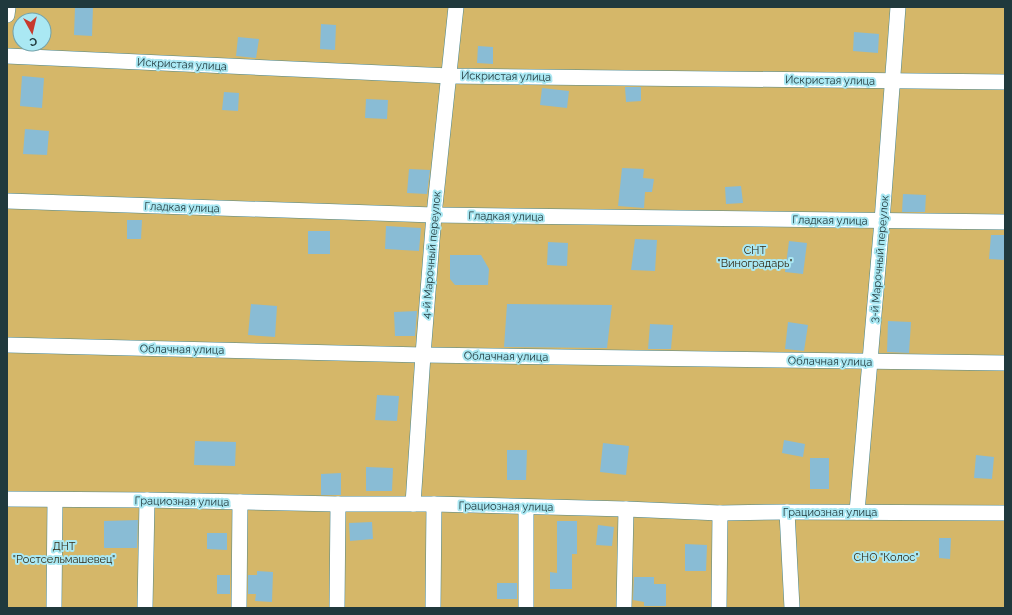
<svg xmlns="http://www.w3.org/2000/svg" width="1012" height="615" font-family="Raleway,sans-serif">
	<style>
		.green { fill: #d5b769; fill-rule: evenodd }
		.building { fill: #89bcd5 }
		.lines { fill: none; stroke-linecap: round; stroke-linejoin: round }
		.minor-casing { stroke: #48858e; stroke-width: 16 }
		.minor { stroke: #fff; stroke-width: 15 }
		.labels { text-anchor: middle; stroke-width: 4; stroke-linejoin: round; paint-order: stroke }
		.street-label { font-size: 11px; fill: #20393d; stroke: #aae8f3 }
		.park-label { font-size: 11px; fill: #312915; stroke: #aae8f3 }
	</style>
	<rect width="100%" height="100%" fill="#9ddbe6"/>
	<!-- green -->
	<path class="green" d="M7 7H1005V608H7ZM20 20H44V44H20Z"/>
	<!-- building -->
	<g class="building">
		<polygon points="75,7 93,7 92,36 74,35"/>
		<polygon points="321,24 336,25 335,50 320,49"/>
		<polygon points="854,32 879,34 878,53 853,51"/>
		<polygon points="238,37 259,39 256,58 236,56"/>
		<polygon points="478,46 493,47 493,64 477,63"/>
		<polygon points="22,76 44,78 42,108 20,106"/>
		<polygon points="625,87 641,87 641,101 626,102"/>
		<polygon points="542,88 569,91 567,108 540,105"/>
		<polygon points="224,92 239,93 238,111 222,110"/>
		<polygon points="366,99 388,100 387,119 365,118"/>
		<polygon points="25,129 49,131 47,155 23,154"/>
		<polygon points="622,168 644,169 643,178 654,179 652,192 645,192 644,208 618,206"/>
		<polygon points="409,169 430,170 427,194 407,193"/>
		<polygon points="741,186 743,203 726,204 725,187"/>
		<polygon points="903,194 926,195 925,212 902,212"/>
		<polygon points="127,220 142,220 141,239 127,239"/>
		<polygon points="386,226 421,228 419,251 385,249"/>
		<rect x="308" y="231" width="22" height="23"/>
		<polygon points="991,235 1005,235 1005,260 989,259"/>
		<polygon points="635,239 657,240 655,271 631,270"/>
		<polygon points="789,241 807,243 803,274 785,272"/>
		<polygon points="548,242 568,243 567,266 547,265"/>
		<polygon points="450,255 481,255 489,269 488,285 455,285 450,279"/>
		<polygon points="251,304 277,306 275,337 248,335"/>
		<polygon points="507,304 612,305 607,348 504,347"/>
		<polygon points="417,311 415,336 395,336 394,312"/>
		<polygon points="888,321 911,322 909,353 887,352"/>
		<polygon points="788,322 808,325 804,351 785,349"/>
		<polygon points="650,324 673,325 671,349 648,349"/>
		<polygon points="377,395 399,396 397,421 375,420"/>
		<polygon points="784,440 805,444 803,457 782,453"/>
		<polygon points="195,441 236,442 235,466 194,465"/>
		<polygon points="603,443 629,446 626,475 600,472"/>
		<polygon points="507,450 527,450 526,480 507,480"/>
		<polygon points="976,455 994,457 992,479 974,478"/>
		<rect x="810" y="458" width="19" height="31"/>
		<polygon points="366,467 393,468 392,491 366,491"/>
		<polygon points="341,473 341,495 321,495 321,474"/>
		<polygon points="138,520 137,548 104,548 104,521"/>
		<polygon points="557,521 577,521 577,554 572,554 572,589 550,589 550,572 557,573"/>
		<polygon points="372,522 373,539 350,541 349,523"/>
		<polygon points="598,525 614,527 612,546 596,545"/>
		<polygon points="207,533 227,533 227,550 207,549"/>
		<polygon points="939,538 951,538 950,559 939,558"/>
		<polygon points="685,544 707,545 706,571 685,571"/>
		<polygon points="257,571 273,572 272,602 255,601 256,594 248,594 248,575 257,575"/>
		<rect x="217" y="575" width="13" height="19"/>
		<polygon points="634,577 654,577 654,584 666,584 666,606 644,606 644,602 633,600"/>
		<rect x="497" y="583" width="20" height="16"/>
	</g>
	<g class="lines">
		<defs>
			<g id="minor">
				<polyline points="7,15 8,7"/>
				<polyline points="7,56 450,76 1005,82"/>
				<polyline points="7,201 434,215 1005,222"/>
				<polyline points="7,345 423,355 1005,363"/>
				<polyline points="7,499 147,500 338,504 434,504 626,509 720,513 787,512 1005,513"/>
				<polyline points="413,504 423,355 434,215 456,7"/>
				<polyline points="787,512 792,608"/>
				<polyline points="857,512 882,221 898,7"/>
				<polyline points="54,608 55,500"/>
				<polyline points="145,608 147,500"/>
				<polyline points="239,608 240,502"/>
				<polyline points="337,608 338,504"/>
				<polyline points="433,608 434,504"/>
				<polyline points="526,608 526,507"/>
				<polyline points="624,608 626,509"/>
				<polyline points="719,608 720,513"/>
			</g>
		</defs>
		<!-- minor casing -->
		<use href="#minor" class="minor-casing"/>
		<!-- minor -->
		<use href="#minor" class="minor"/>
	</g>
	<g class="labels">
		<!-- street labels -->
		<g class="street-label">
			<text transform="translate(182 64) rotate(3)" y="4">Искристая улица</text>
			<text transform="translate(506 76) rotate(1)" y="4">Искристая улица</text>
			<text transform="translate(830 80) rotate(1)" y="4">Искристая улица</text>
			<text transform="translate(182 207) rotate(2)" y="4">Гладкая улица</text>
			<text transform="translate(506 216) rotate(1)" y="4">Гладкая улица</text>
			<text transform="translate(830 220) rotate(1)" y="4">Гладкая улица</text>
			<text transform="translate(431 255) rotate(-85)" y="4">4-й Марочный переулок</text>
			<text transform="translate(879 259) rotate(-85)" y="4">3-й Марочный переулок</text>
			<text transform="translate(182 349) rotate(1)" y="4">Облачная улица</text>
			<text transform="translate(506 356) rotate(1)" y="4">Облачная улица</text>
			<text transform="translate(830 361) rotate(1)" y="4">Облачная улица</text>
			<text transform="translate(182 501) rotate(1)" y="4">Грациозная улица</text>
			<text transform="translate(506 506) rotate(1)" y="4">Грациозная улица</text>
			<text x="830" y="516">Грациозная улица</text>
		</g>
		<!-- park labels -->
		<g class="park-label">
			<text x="755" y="254">СНТ<tspan x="755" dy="13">"Виноградарь"</tspan></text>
			<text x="64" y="550">ДНТ<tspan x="64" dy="13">"Ростсельмашевец"</tspan></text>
			<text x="886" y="561">СНО "Колос"</text>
		</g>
	</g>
	<!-- border -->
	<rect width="1012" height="615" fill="none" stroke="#20393d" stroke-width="16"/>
	<!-- north arrow -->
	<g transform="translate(32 32) rotate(172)"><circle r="19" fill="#aae8f3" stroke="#73a2aa"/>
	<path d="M0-3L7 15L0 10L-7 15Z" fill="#c73a2e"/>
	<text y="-6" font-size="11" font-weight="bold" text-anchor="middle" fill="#20393d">С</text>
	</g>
</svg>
